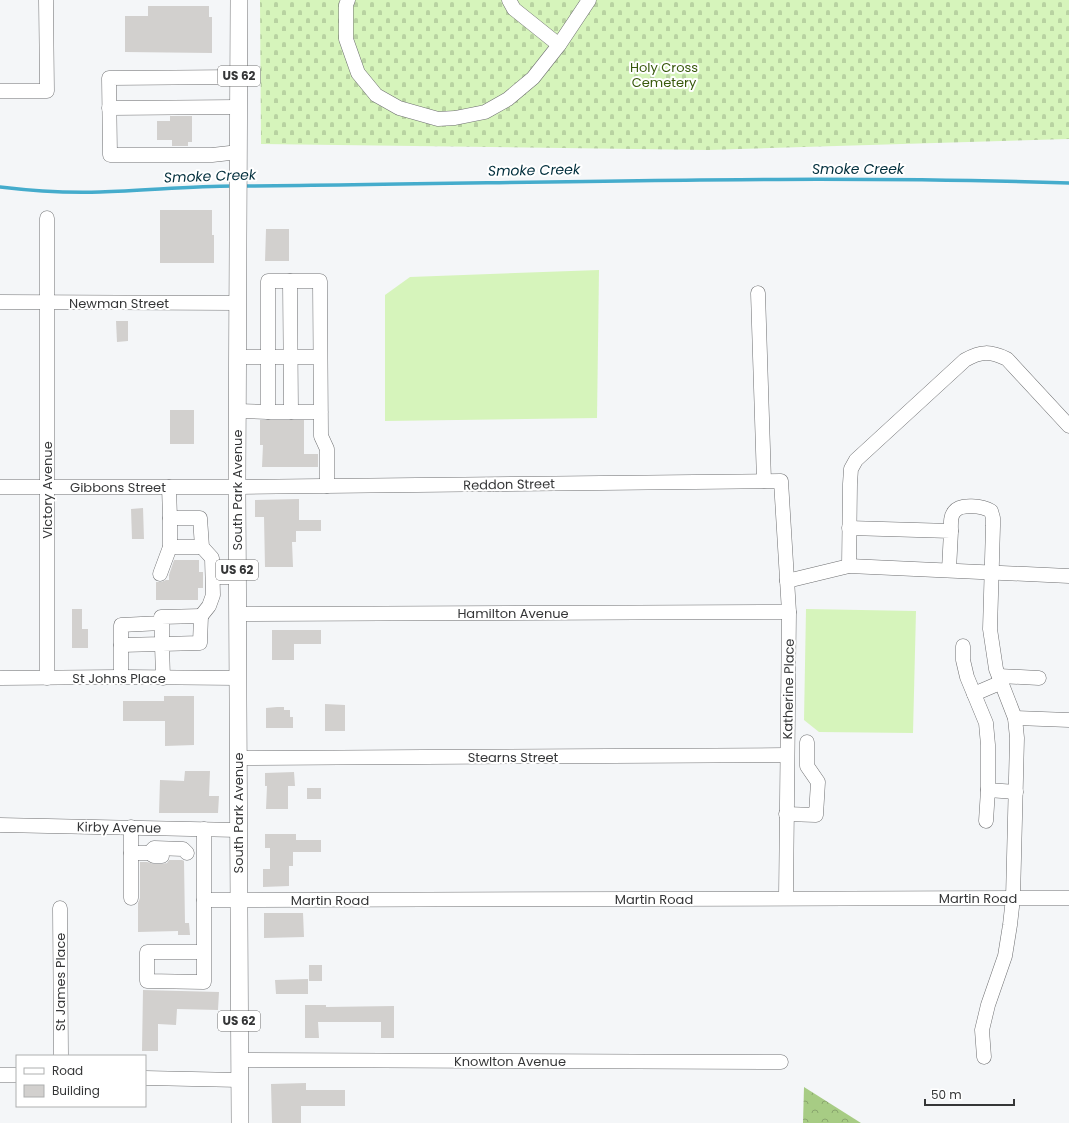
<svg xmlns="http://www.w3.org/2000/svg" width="1069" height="1123" font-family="Poppins,sans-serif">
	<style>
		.forest { fill: url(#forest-crowns) }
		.cemetery { fill: url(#cemetery-stones) }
		.garden { fill: #d6f4bb }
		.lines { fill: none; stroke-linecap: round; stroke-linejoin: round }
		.stream { stroke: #45accc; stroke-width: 3.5 }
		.building { fill: #d2d0ce }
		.minor-casing { stroke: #6e6f71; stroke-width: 15 }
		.major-casing { stroke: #6e6f71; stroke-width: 18 }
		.minor { stroke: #fff; stroke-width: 14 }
		.major { stroke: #fff; stroke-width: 17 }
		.labels { text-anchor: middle; stroke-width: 4; stroke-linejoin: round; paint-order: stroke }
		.shield { fill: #fff; stroke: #727273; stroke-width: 1 }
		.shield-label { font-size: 12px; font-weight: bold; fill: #353637 }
		.park-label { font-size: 13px; fill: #38590c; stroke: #fff }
		.street-label { font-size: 13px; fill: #353637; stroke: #fff }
		.water-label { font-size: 14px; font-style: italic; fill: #002e3c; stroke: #fff }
	</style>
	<defs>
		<pattern id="forest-crowns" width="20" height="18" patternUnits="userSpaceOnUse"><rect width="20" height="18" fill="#a7cc84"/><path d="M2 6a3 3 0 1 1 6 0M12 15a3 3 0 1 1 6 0" fill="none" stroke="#89a66d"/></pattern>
		<pattern id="cemetery-stones" width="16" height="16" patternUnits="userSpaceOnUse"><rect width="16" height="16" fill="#d6f4bb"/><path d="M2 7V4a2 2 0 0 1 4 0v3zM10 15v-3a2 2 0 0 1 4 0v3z" fill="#b8d2a1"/></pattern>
	</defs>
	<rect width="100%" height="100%" fill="#f4f6f8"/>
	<!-- forest -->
	<polygon class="forest" points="804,1087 861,1123 803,1123"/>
	<!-- cemetery -->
	<polygon class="cemetery" points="260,0 1069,0 1069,139 708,150 261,144"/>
	<!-- garden -->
	<g class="garden">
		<polygon points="599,270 597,418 385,421 385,295 410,277"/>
		<polygon points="806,609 916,611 913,733 819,732 804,720"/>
	</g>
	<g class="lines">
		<!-- stream -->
		<g class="stream">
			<path d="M242 186C518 184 793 174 1069 183"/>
			<path d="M0 187C33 191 67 193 100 192 145 191 189 186 234 186"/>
		</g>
	</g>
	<!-- building -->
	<g class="building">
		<polygon points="148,6 209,6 209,17 212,17 212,53 125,52 125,16 148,16"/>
		<polygon points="170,116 192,116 192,142 188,142 188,146 172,146 172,140 157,140 157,121 170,121"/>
		<polygon points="160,210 212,210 212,235 214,235 214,263 160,263"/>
		<polygon points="266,229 289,229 289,261 265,261"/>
		<polygon points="116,321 128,321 128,341 117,342"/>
		<rect x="170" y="410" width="24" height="34"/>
		<polygon points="260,420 304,420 304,454 318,454 318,467 262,467 263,445 260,445"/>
		<polygon points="299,499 299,520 321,520 321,531 296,531 296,542 292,542 293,567 265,567 264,517 255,517 255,500"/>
		<polygon points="143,508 144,539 132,539 131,509"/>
		<polygon points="174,560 199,560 199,572 203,572 203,588 198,588 198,600 156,600 156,582 161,582 166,580 169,580 169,575"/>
		<polygon points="72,609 82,609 82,629 88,629 88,648 72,648"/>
		<polygon points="272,630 321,630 321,644 294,644 294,660 272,660"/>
		<polygon points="164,696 194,696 194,745 165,746 165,721 123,721 123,701 164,701"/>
		<polygon points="325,704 345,705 345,731 325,731"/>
		<polygon points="277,707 284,707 284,710 290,710 290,717 293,717 293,728 266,728 266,708"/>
		<polygon points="185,771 210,771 209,796 219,796 218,813 159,813 160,780 184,781"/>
		<polygon points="294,772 295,786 288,786 288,809 266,809 267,786 265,786 265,773"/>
		<rect x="307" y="788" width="14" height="11"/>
		<polygon points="265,834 296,834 296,840 321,840 321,852 293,852 293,866 289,866 289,886 263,887 263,869 270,869 270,848 265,848"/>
		<polygon points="169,860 182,860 184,861 185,923 189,923 190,935 178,935 178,931 138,932 138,903 140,898 140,862 147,862 154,864 162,864 167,863"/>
		<polygon points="264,913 303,913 304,937 264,938"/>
		<rect x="309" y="965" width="13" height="16"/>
		<polygon points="308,979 308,994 276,994 275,980"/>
		<polygon points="143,990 219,992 218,1010 177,1009 176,1025 158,1024 158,1051 142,1051"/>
		<polygon points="305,1005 326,1005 326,1007 394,1006 394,1038 381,1038 381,1022 318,1022 319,1038 305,1038"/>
		<polygon points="306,1083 306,1090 345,1090 345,1106 301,1106 301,1123 272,1123 271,1084"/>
	</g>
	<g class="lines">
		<defs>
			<g id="minor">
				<polyline points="348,0 346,5 346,39 358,73 376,95 399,108 438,119 455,118 485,112 508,99 533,78 559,45"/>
				<polyline points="509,0 514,9 559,45 589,0"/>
				<polyline points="0,91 47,91 46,0"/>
				<polyline points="109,108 239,107"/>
				<polyline points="239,152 212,155 110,155 109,78 239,77"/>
				<polyline points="47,218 47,678"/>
				<polyline points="290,281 291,412"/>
				<polyline points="758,293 764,481"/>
				<polyline points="0,302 238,303"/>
				<polyline points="237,357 320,357"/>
				<polyline points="237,411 268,412"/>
				<polyline points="321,412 268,412 268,281 320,281 321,436 327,449 327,486"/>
				<polyline points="0,487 237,487 781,481 789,612 786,898"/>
				<polyline points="169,487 170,518"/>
				<polyline points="849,528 951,531 949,570"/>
				<path d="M951 531C951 525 950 517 954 512 960 503 983 506 991 511L993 518V526L990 629 996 669 1015 718 1017 738 1013 898 1010 925 1005 956 988 1005 982 1030 984 1057"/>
				<polyline points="170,547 202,547"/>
				<path d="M849 566 850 484 851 469 856 460 965 360C981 351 990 351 1007 359L1069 426"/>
				<polyline points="160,574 170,547 170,518 200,518 202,547 212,558 213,595 209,606 201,616"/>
				<polyline points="213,577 237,577"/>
				<polyline points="787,581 849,566 1069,576"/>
				<polyline points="237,614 789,612"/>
				<polyline points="162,623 162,644 200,643 201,616 161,617 162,623 121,625 121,645 162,644 163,678"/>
				<polyline points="121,645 121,677"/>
				<polyline points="963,646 963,660 967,677 986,723 988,745 988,790 986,821"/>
				<polyline points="999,676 1039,678"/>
				<polyline points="0,678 121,677 238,678"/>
				<polyline points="974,694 1002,682"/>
				<polyline points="1015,718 1069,720"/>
				<polyline points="238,758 787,755"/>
				<polyline points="988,790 1016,792"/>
				<polyline points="786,814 816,815 818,782 807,766 807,742"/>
				<polyline points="0,825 238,830"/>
				<polyline points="131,827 131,853 149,853 154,856 162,856"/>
				<path d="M204 829C204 880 204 931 204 982L147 981V952H204"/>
				<polyline points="151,851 154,848 183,849 187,853"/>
				<polyline points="131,898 131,853"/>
				<polyline points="204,900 1069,898"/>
				<polyline points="60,908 61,1056"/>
				<polyline points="239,1060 781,1062"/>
				<polyline points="0,1075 17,1075"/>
				<polyline points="145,1078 239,1080"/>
			</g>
			<polyline id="major" points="239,0 237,487 240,1123"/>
		</defs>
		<!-- minor casing -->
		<use href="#minor" class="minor-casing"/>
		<!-- major casing -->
		<use href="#major" class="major-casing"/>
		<!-- minor -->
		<use href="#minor" class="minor"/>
		<!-- major -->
		<use href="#major" class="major"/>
	</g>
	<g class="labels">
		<!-- shield labels -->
		<g class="shield">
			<rect x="218" y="66" width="42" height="20" rx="3"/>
			<rect x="216" y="560" width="42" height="20" rx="3"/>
			<rect x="218" y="1011" width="42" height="20" rx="3"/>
		</g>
		<g class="shield-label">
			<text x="239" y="80">US 62</text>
			<text x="237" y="574">US 62</text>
			<text x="239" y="1025">US 62</text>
		</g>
		<!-- park labels -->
		<g class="park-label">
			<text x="664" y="72">Holy Cross<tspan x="664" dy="15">Cemetery</tspan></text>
		</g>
		<!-- street labels -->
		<g class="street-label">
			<text x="119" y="308">Newman Street</text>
			<text transform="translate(509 484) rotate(-1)" y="5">Reddon Street</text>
			<text x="118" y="492">Gibbons Street</text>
			<text transform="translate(47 490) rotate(-90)" y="5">Victory Avenue</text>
			<text transform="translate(237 490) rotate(-90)" y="5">South Park Avenue</text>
			<text x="513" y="618">Hamilton Avenue</text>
			<text x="119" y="683">St Johns Place</text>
			<text transform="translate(788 689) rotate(-89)" y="5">Katherine Place</text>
			<text x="513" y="762">Stearns Street</text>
			<text transform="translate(238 813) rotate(-90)" y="5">South Park Avenue</text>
			<text transform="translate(119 827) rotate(1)" y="5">Kirby Avenue</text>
			<text x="978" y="903">Martin Road</text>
			<text x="654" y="904">Martin Road</text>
			<text x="330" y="905">Martin Road</text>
			<text transform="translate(60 982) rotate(-90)" y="5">St James Place</text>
			<text x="510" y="1066">Knowlton Avenue</text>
		</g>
		<!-- water labels -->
		<g class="water-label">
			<text x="858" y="174">Smoke Creek</text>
			<text transform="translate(534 170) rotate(-1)" y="5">Smoke Creek</text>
			<text transform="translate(210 176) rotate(-2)" y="5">Smoke Creek</text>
		</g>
	</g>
	<!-- legend -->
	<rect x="16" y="1055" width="130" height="52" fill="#ffffff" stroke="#aeafaf"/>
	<rect x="24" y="1068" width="20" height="6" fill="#ffffff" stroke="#aeafaf"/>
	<text x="52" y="1075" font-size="12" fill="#353637">Road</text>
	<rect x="24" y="1085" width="20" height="12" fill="#d2d0ce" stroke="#aeafaf"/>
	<text x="52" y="1095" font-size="12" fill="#353637">Building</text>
	<!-- scale -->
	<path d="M925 1099v6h89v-6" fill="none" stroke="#353637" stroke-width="2"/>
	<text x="931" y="1099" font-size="12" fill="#353637" stroke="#ffffff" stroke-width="3" paint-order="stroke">50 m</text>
</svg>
